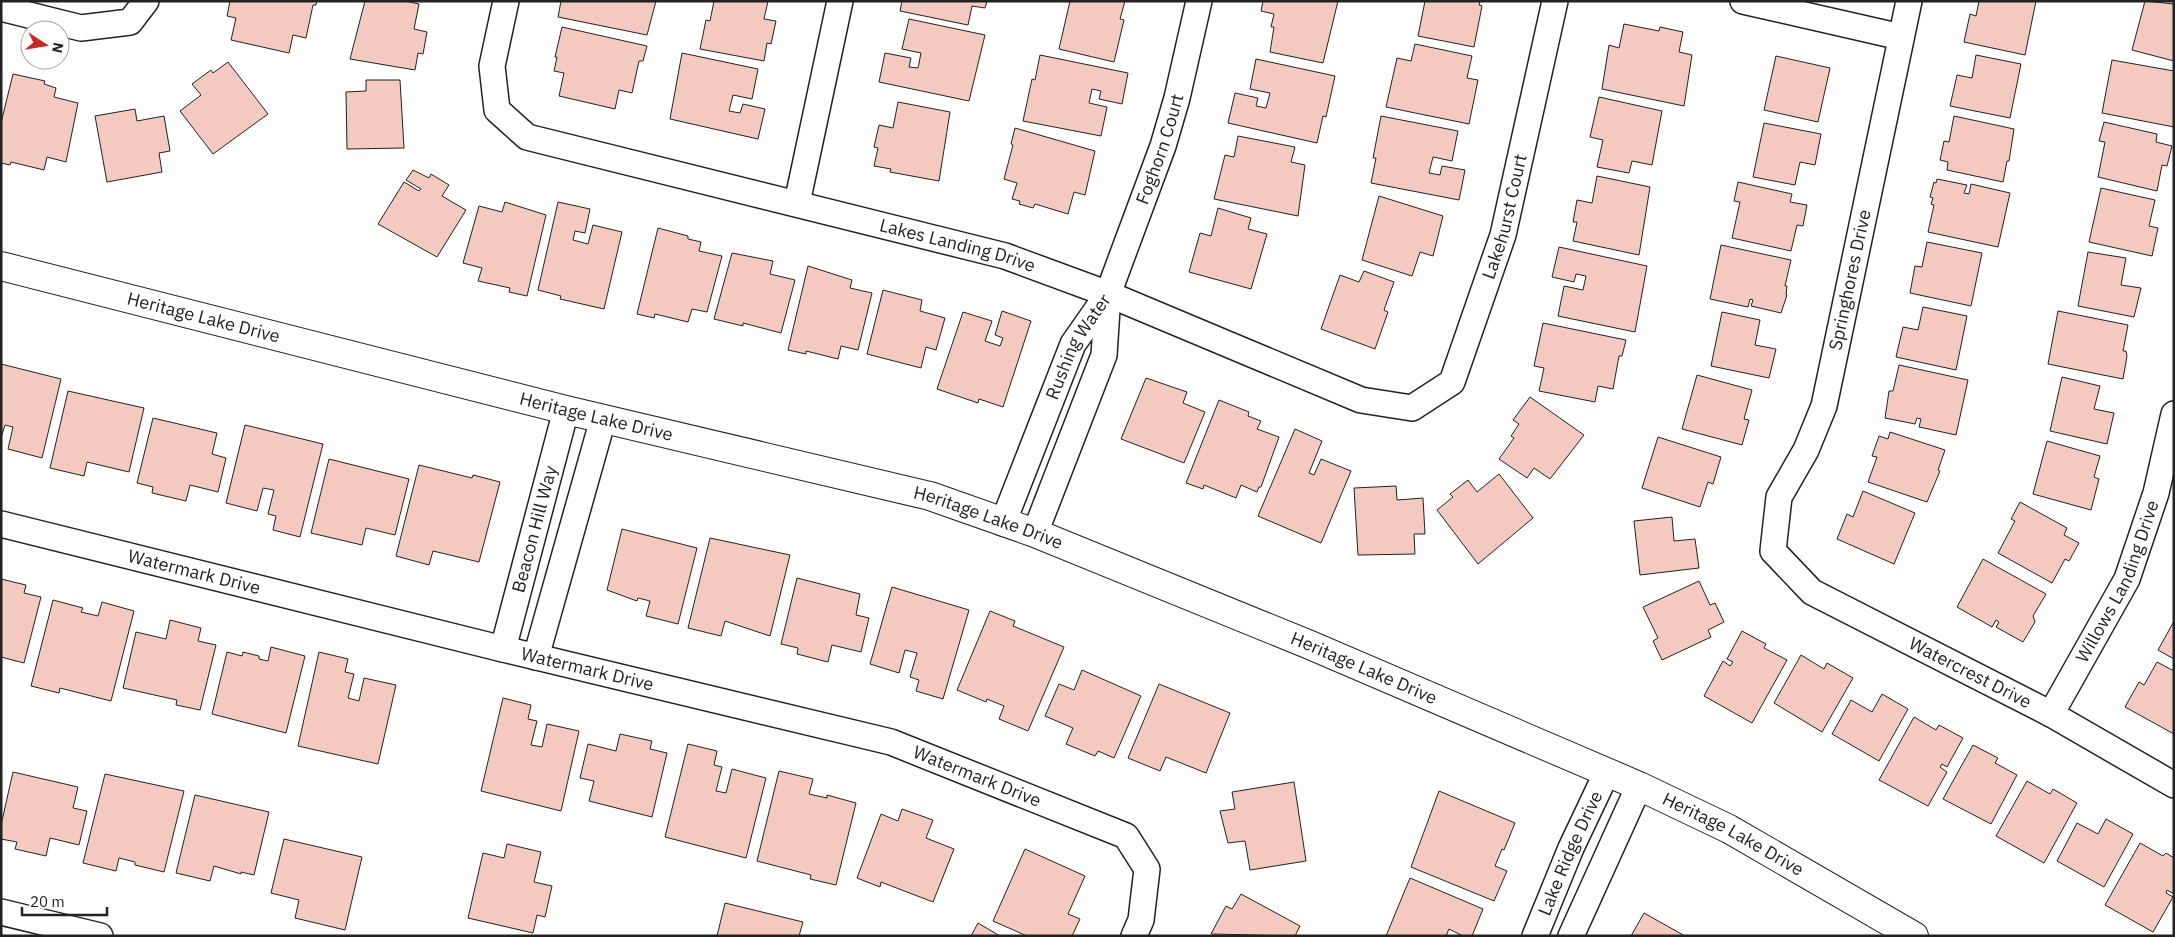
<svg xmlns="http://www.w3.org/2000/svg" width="2175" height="937" font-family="'IBM Plex Sans',sans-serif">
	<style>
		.building { fill: #f3c9c0; stroke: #222 }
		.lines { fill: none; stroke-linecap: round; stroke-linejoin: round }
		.street-casing { stroke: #222; stroke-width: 28 }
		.secondary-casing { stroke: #222; stroke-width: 30 }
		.street { stroke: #fff; stroke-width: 25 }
		.secondary { stroke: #fff; stroke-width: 28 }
		.labels { text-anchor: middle; stroke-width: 4; stroke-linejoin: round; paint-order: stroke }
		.street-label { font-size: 18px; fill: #222; stroke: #fff }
	</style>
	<rect width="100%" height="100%" fill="#fff"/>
	<!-- building -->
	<g class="building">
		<polygon points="230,1 317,1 316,5 313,5 306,38 293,35 289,53 231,40 236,18 227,16"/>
		<polygon points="365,1 405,1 419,4 414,29 427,32 423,54 418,53 415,70 350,59"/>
		<polygon points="561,1 656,1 647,35 558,17"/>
		<polygon points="714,1 768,1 764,19 776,21 771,44 767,43 764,61 700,49 706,20 710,21"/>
		<polygon points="902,1 987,1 985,8 972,6 968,25 900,11"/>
		<polygon points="1070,1 1125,1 1120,19 1124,20 1114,62 1059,49"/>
		<polygon points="1263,1 1338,1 1323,63 1270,52 1274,27 1271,27 1274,14 1261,11"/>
		<polygon points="1425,1 1480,1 1479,5 1482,6 1474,47 1418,36"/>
		<polygon points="1979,1 2036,1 2025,55 1964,42 1970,14 1976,16"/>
		<polygon points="2145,1 2174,4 2174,61 2132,50"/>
		<polygon points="909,19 985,35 969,101 879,82 885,53 911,58 909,67 918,68 921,53 902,49"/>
		<polygon points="1624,24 1659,31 1660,27 1683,32 1679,52 1692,55 1684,106 1602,89 1609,45 1619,48"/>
		<polygon points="562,27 647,46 643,61 639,61 632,93 619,90 615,109 559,96 564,73 554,71 557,57 555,57"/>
		<polygon points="1415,44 1472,56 1467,78 1478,80 1469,124 1386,107 1397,58 1411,61"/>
		<polygon points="682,53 758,69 752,99 733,95 729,111 740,113 743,104 765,109 758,139 670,119"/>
		<polygon points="1040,55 1128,73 1122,104 1099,99 1101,91 1092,89 1089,103 1107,107 1101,136 1023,121 1032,79 1035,80"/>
		<polygon points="1976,55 2021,64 2010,118 1950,106 1957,75 1972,78"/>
		<polygon points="1776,56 1830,68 1818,122 1764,110"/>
		<polygon points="1256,59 1335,76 1326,117 1323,116 1317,143 1228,123 1235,93 1258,98 1256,106 1266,108 1270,93 1250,89"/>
		<polygon points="2112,60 2174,71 2174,127 2102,113"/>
		<polygon points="228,62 268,114 213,154 180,111 201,95 192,84 211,70 213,73"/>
		<polygon points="13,74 45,81 44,84 56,88 54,97 78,103 66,162 47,157 44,170 11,162 10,165 1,163 1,123"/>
		<polygon points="366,80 400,80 404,148 347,149 346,92 366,91"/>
		<polygon points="1599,97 1662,111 1652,165 1632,161 1629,173 1597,167 1603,140 1590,137"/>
		<polygon points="898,102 950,112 939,181 890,172 891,169 874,166 878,148 874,147 879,125 893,128"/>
		<polygon points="135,109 137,121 164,116 170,151 159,153 162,172 107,182 95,116"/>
		<polygon points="1381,116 1458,131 1452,161 1433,157 1429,173 1440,175 1442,166 1465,170 1459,200 1371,183 1376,158 1373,158"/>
		<polygon points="1954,116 2014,129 2009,161 2007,161 2003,182 1947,170 1948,162 1940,160 1944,141 1949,142"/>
		<polygon points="2104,122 2157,134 2156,142 2172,146 2167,166 2162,165 2157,191 2098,177 2105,142 2099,141"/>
		<polygon points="1764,123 1821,134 1815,165 1800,162 1795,185 1753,177"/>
		<polygon points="1015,128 1095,151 1085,195 1074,192 1068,214 1035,204 1033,208 1019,204 1020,201 1012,199 1017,183 1004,179 1013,145 1011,144"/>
		<polygon points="1238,136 1295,147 1291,162 1305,165 1298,216 1214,199 1225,155 1234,157"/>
		<polygon points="413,170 429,178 431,174 449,185 442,196 466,210 437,257 378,224 404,182 419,191 421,189 406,180"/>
		<polygon points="1597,176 1650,187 1639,255 1573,241 1577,222 1573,222 1577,200 1592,203"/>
		<polygon points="1937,179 1967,185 1964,193 1969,194 1971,184 2010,193 1998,247 1928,232 1934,205 1931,204 1933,198 1930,197 1934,182 1936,183"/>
		<polygon points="1738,182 1792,194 1790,202 1807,205 1803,226 1797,225 1791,251 1732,238 1740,202 1734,201"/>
		<polygon points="2101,188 2155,200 2149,226 2158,228 2152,256 2089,242"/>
		<polygon points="1379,196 1443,216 1433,256 1420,252 1412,276 1362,260"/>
		<polygon points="505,202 546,215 527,296 509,292 510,288 478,281 482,268 463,263 479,206 502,212"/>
		<polygon points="558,202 590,209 585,233 575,231 573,240 588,244 593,225 622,232 604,309 560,299 561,296 538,290"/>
		<polygon points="1218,208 1251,218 1248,229 1267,234 1251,289 1189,272 1200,233 1211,236"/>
		<polygon points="658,228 688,236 688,239 701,242 699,251 722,256 707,312 692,309 688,322 655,314 654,318 637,314"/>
		<polygon points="1927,242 1982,253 1971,306 1910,293 1915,266 1922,267"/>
		<polygon points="1721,245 1791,260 1785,286 1787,286 1786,295 1787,295 1781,313 1751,306 1753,300 1750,299 1748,307 1710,299"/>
		<polygon points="1559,247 1647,266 1635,332 1558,316 1564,286 1583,290 1586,276 1576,274 1574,282 1552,277"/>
		<polygon points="2088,252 2126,258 2121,285 2141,288 2134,317 2078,306"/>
		<polygon points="732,253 773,261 770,274 795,280 781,333 743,323 743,326 714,319"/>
		<polygon points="808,266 852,280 850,288 872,293 858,350 841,346 838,359 806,351 806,354 788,350"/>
		<polygon points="1364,271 1394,282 1384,310 1388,312 1375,349 1321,329 1340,275 1359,282"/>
		<polygon points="883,290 922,300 920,311 945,318 936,350 926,347 921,368 867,354"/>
		<polygon points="1923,307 1967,316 1956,370 1896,357 1903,327 1918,330"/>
		<polygon points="1002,311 1031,321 1003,407 979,399 978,403 937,389 963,312 992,321 985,341 1000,346 1003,338 995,335"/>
		<polygon points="2058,311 2128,325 2123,351 2126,351 2127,356 2123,379 2048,364"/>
		<polygon points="1722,312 1760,320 1755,345 1776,349 1769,378 1711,366"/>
		<polygon points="1543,323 1626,340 1622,356 1619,356 1613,389 1598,386 1595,402 1539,391 1544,368 1534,366"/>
		<polygon points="1,364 61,379 42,458 8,449 13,427 5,425 1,438"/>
		<polygon points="1899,365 1968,380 1956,435 1919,427 1921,419 1917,418 1915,424 1885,418 1889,391 1893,391"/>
		<polygon points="1697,375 1752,390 1744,419 1749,420 1742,445 1682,429"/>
		<polygon points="2062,377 2100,386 2094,409 2114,413 2107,444 2050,431"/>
		<polygon points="1146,378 1187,392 1183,403 1205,412 1184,463 1121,439"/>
		<polygon points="68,391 144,408 129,472 87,462 84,476 50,468"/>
		<polygon points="1530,397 1584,435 1550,479 1534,468 1527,478 1499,459 1514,438 1511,436 1519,424 1513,420"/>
		<polygon points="1219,400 1249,412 1248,416 1261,421 1257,429 1279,437 1261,487 1259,487 1257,492 1241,485 1236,498 1204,485 1203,489 1186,483"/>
		<polygon points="153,418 217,433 212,454 226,458 218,492 190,485 186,501 152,493 153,487 137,483"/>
		<polygon points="245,425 323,444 300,537 273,530 276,516 268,514 274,490 263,488 257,511 226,503"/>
		<polygon points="1295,429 1322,441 1309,473 1314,475 1321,459 1351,471 1321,543 1258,516"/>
		<polygon points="1890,432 1945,450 1938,470 1940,471 1927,502 1868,482 1877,457 1872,456 1879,436 1888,439"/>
		<polygon points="1658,437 1721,457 1713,484 1708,482 1700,507 1642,488"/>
		<polygon points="2047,441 2100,456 2094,477 2099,479 2091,510 2033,494"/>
		<polygon points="329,459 409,479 395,535 366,528 362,545 311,533"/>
		<polygon points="419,465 472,478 473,475 500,482 479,562 433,551 429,565 396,556"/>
		<polygon points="1499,474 1533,518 1478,564 1437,510 1453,497 1450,494 1468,480 1477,492"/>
		<polygon points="1396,486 1397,500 1423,498 1425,534 1414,534 1415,554 1358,555 1354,488"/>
		<polygon points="1863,491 1915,513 1894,564 1837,539 1847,514 1853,517"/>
		<polygon points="2020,502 2067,528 2064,535 2079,543 2069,561 2065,559 2052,583 1998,553 2015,521 2011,519"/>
		<polygon points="1672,517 1674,541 1695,539 1699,568 1640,575 1634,521"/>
		<polygon points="622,529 697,548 678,624 646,616 650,601 638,598 637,601 607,590"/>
		<polygon points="710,538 790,555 770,636 725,621 721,636 688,628"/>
		<polygon points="1983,559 2046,594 2033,616 2035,622 2023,642 1996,627 1999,622 1996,620 1992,627 1957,607"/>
		<polygon points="797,578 860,594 856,615 869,618 861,652 832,645 828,662 797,654 798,648 781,644"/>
		<polygon points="1,579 26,585 24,593 41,597 24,663 1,657"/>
		<polygon points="1699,581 1710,605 1715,603 1724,622 1708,630 1711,637 1662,660 1653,641 1658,638 1643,607"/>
		<polygon points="892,587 969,610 943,699 916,691 919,680 910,677 917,653 905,650 899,673 870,664"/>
		<polygon points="53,600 83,608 81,612 98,616 102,602 134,611 111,701 60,688 59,693 31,686"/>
		<polygon points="990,611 1015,621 1013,626 1064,647 1028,731 999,719 1004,706 987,699 986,702 957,690"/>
		<polygon points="170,620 201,628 198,641 216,645 200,710 176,705 177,700 123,688 136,632 166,639"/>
		<polygon points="2173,623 2174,624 2174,659 2158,650"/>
		<polygon points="1742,631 1766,644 1764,648 1787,660 1752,723 1704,696 1723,661 1730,666 1733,662 1727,659"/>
		<polygon points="271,647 305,656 286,733 212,714 227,652 242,656 243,652 259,656 259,659 268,661"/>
		<polygon points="319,652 348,659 345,672 354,674 348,698 359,701 364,678 396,685 378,764 298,746"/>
		<polygon points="1801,655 1824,669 1827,663 1853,678 1822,732 1774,703"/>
		<polygon points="2157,662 2174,671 2174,734 2125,707 2139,682 2144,685"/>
		<polygon points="1082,670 1141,696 1114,758 1098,751 1095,756 1066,744 1073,728 1045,716 1059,684 1074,690"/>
		<polygon points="1159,684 1230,713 1206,773 1166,757 1160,771 1128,758"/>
		<polygon points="1882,694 1908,709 1879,761 1832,734 1851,700 1872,712"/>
		<polygon points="503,698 531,705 528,719 537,721 531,745 542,747 547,724 579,731 561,811 481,791"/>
		<polygon points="1914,717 1936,730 1939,725 1963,738 1947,767 1942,764 1940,767 1947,772 1928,806 1879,780"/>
		<polygon points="620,734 652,741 650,749 667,753 652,817 589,801 594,781 580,778 588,744 616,751"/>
		<polygon points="688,744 717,751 714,765 722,767 716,791 726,793 732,769 766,778 746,858 665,837"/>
		<polygon points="1973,745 1998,758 1995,763 2017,775 1991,824 1943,799"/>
		<polygon points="779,771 813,779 809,794 827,798 827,795 856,803 836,885 810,879 811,875 757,861"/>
		<polygon points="13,772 78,787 73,808 87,811 79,845 50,838 46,856 15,849 17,842 1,839 1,825"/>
		<polygon points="105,774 184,791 164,872 135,865 135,862 119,858 116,871 83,863"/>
		<polygon points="2027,781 2050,794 2053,789 2077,803 2044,863 1996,836"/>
		<polygon points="1294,782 1306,861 1250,870 1245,841 1228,843 1220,811 1235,809 1232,792"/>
		<polygon points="1439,791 1515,823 1504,850 1502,849 1495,866 1507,871 1494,901 1411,867"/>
		<polygon points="195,795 269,812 254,875 241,872 241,874 214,866 210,881 176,873"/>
		<polygon points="902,809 933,820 926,838 954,849 933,902 881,882 880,887 857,878 881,814 898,821"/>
		<polygon points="2106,819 2133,834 2104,887 2057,861 2077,823 2098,834"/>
		<polygon points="284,839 362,857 345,930 295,918 299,900 271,893"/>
		<polygon points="2140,843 2163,856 2166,853 2174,858 2174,891 2172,893 2167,890 2166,893 2173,897 2153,932 2105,905"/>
		<polygon points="507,844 541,852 534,882 552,886 545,917 537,915 533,933 468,918 483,853 504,858"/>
		<polygon points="1025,849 1085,876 1068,914 1080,919 1072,936 1027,936 993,921"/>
		<polygon points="1410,878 1483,909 1472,936 1463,936 1449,929 1446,936 1386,936"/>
		<polygon points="1241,894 1300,926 1295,936 1211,934 1226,906 1232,909"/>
		<polygon points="725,903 803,922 799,936 717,936"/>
		<polygon points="1644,913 1685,936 1631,936"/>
		<polygon points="978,923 1000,936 971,936"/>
	</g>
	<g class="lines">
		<defs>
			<g id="street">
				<path id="s1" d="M506 1 492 66 497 110 527 137 1005 256 1108 294 1361 400 1412 408 1452 382 1503 235 1555 1"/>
				<polyline points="1743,1 1901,37"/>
				<path id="s2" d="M1909 1 1824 406 1806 450 1779 497 1773 551 1812 592 2051 714 2174 785"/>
				<polyline points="1,8 81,28 130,22 146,1"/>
				<polyline points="797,203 840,1"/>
				<path id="s3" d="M1108 294 1163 146 1177 98 1199 1"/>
				<path id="s4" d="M1003 523 1073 344 1108 294 1104 355 1035 533"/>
				<path id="s5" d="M1 524 503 649 891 742 1126 836 1147 869 1141 920 1134 936"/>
				<path id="s6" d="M503 649 566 410"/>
				<polyline points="536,657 603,419"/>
				<path id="s7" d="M2051 714 2127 579 2156 493 2174 414"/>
				<polyline points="1,912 100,936"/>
				<path id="s8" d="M1535 936 1571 848 1607 772"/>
				<polyline points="1571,936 1639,786"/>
			</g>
			<g id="secondary">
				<path id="s9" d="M1 266 566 410 930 496 1035 533 1310 645 1639 786 1729 829 1914 936"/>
			</g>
		</defs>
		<!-- street casing -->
		<use href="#street" class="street-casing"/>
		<!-- secondary casing -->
		<use href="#secondary" class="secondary-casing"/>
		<!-- street -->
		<use href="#street" class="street"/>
		<!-- secondary -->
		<use href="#secondary" class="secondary"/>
	</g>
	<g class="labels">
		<!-- street labels -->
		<g class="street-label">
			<text dy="6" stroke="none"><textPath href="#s3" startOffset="154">Foghorn Court</textPath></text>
			<text dy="6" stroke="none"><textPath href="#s1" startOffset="1301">Lakehurst Court</textPath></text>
			<text dy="6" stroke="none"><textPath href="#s1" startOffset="595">Lakes Landing Drive</textPath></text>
			<text transform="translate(1850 280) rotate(-78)" y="6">Springhores Drive</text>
			<text dy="6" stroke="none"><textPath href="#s9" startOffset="209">Heritage Lake Drive</textPath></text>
			<text dy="6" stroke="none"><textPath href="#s4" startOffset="192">Rushing Water</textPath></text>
			<text dy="6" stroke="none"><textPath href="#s9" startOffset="614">Heritage Lake Drive</textPath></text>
			<text dy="6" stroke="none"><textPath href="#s9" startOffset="1019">Heritage Lake Drive</textPath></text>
			<text dy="6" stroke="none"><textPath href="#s6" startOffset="124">Beacon Hill Way</textPath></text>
			<text dy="6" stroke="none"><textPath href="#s5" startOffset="199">Watermark Drive</textPath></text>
			<text dy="6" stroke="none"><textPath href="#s7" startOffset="149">Willows Landing Drive</textPath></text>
			<text dy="6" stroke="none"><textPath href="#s9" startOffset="1424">Heritage Lake Drive</textPath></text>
			<text dy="6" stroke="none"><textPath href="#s5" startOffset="604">Watermark Drive</textPath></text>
			<text dy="6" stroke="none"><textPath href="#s2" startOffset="804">Watercrest Drive</textPath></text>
			<text dy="6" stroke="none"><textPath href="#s5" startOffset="1009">Watermark Drive</textPath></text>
			<text dy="6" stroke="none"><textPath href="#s9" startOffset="1829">Heritage Lake Drive</textPath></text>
			<text dy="6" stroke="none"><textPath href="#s8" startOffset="90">Lake Ridge Drive</textPath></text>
		</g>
	</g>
	<!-- border -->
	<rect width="2175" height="937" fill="none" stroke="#222222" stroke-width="5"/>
	<!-- north arrow -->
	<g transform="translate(45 45) rotate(102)"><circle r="24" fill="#ffffff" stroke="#a7a7a7"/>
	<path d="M0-4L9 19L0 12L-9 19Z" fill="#c62828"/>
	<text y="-8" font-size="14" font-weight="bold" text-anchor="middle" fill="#222222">N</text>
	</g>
	<!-- scale -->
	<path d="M22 907v8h85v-8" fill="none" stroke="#222222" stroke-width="2.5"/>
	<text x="30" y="907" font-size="15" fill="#222222" stroke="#ffffff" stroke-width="4" paint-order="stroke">20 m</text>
</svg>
